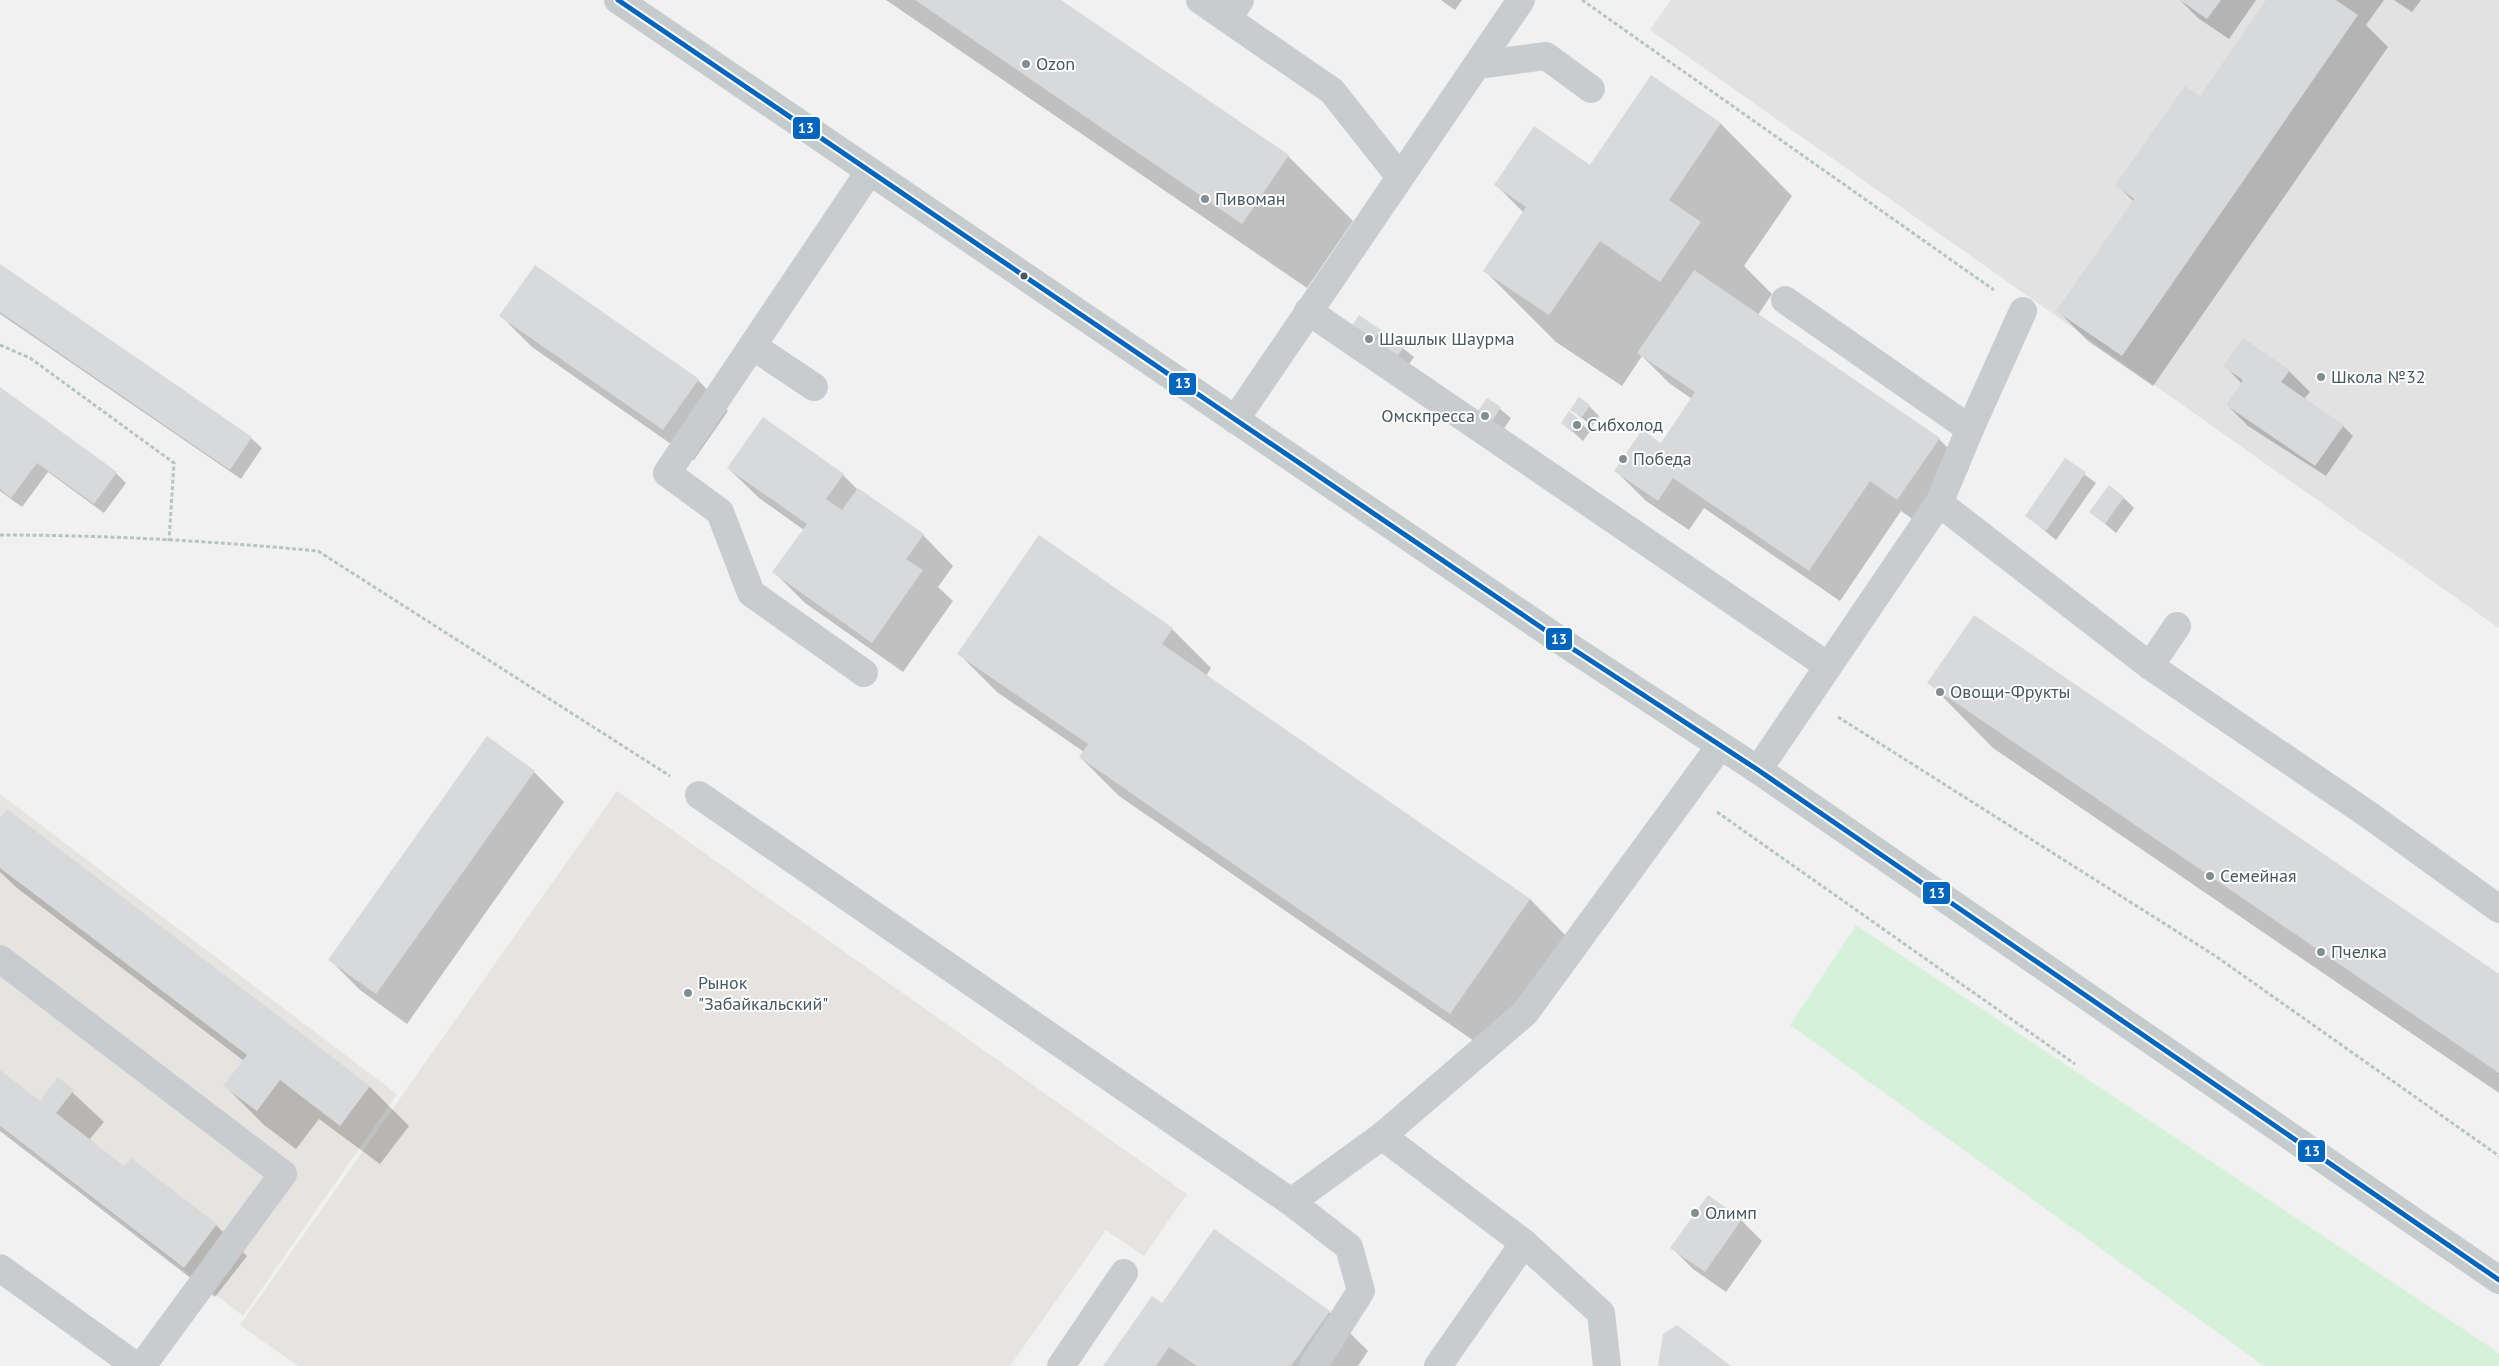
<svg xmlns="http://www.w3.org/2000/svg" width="2499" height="1366" font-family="'PT Sans',sans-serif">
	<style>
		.commercial { fill: #e6e4e0 }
		.education { fill: #e3e2e3 }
		.green { fill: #d5f1da }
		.shadow { fill: #0003 }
		.building { fill: #d8d9da }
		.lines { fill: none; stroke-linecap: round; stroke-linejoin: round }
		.path { stroke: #b8c5bf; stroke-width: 3; stroke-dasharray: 4 2.5; stroke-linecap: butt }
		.minor { stroke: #c8ccce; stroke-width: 28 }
		.major { stroke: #c6cbcd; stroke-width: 28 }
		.bus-1-casing { stroke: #fff; stroke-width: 9 }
		.bus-1 { stroke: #0065bd; stroke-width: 5 }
		.poi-dot { fill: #838e92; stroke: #fff; stroke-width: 2 }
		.bus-dot { fill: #47595f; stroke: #fff; stroke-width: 2 }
		.labels { text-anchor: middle; stroke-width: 4; stroke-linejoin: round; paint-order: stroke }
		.poi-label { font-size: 18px; fill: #47595f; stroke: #fff; text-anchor: start }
		.line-badge { stroke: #fff; stroke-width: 2 }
		.badge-label { font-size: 14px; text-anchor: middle; font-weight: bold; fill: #fff }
	</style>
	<rect width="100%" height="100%" fill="#f2f1f1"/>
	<!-- commercial -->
	<g class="commercial">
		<polygon points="617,791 1187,1194 1144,1256 1106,1230 1010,1366 298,1366 240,1325"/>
		<polygon points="0,794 397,1094 243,1316 0,1127"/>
	</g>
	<!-- education -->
	<polygon class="education" points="1671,0 2499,0 2499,628 1650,30"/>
	<!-- green -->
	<polygon class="green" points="1856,925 2499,1353 2499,1366 2264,1366 1790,1025"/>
	<!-- shadow -->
	<g class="shadow">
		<polygon points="886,0 1059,0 1288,156 1353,221 1307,288"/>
		<polygon points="1441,0 1462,0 1455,10"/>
		<polygon points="2180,0 2256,0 2229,39 2198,18"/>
		<polygon points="2268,0 2384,0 2366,25 2388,47 2153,386 2088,341 2058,311 2134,202 2117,185 2200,98"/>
		<polygon points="2394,0 2421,0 2412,12"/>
		<polygon points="1652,77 1721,124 1792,196 1744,266 1772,294 1758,315 1939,439 1969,469 1928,530 1901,511 1840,601 1704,508 1689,530 1646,501 1616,471 1661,444 1692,399 1669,383 1642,356 1622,386 1556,342 1485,271 1524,213 1495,184 1591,166"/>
		<polygon points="0,265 251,438 262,448 241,479 0,314"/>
		<polygon points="501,316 698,380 728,411 694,460 532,347"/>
		<polygon points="1352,326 1380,330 1414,357 1407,367"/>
		<polygon points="2225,366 2289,371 2310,392 2304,399 2343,426 2353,436 2326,476 2248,426 2227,405 2242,384"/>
		<polygon points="0,388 116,473 126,483 104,513 48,472 22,507 0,491"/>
		<polygon points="1488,399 1511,418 1503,430 1490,421"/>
		<polygon points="1589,406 1599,416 1592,426 1572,410"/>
		<polygon points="1569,413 1590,431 1583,441 1563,423"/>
		<polygon points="2065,460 2096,483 2056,540 2027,516"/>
		<polygon points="728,468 843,475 858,490 923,535 953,566 938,587 953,601 903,672 805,603 774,572 804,530 759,498"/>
		<polygon points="2124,498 2134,508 2116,533 2091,512"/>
		<polygon points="1172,629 1211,668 1206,676 1530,899 1569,939 1490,1052 1119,796 1080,757 1084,752 997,692 958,653"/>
		<polygon points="1929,683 2499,975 2499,1093 1993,748"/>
		<polygon points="534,772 564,802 407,1024 360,990 330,960"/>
		<polygon points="7,811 370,1087 409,1126 380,1164 319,1119 296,1149 264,1125 225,1086 244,1061 17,888 0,872 0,820"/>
		<polygon points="0,1071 40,1102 58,1079 104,1122 89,1140 124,1168 131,1160 216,1225 247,1256 215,1297 0,1131"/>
		<polygon points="1708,1197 1741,1220 1762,1241 1726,1292 1693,1269 1672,1248"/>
		<polygon points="1162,1305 1329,1312 1368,1351 1358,1366 1104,1366"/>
	</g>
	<!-- building -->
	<g class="building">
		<polygon points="915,0 1061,0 1289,155 1242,224"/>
		<polygon points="2180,0 2221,0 2207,19"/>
		<polygon points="2266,0 2336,0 2358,15 2122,356 2056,311 2134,199 2115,185 2185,86 2200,96"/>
		<polygon points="1651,75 1721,123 1669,200 1701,222 1660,282 1600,241 1549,315 1483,271 1526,207 1494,185 1534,126 1590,165"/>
		<polygon points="0,264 252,437 230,470 0,312"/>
		<polygon points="535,265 699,379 663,430 499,316"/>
		<polygon points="1694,270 1940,438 1897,500 1870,481 1809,571 1673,478 1658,501 1614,471 1642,430 1661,443 1695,392 1637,353"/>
		<polygon points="1359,315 1381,330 1372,342 1351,327"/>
		<polygon points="1383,331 1405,346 1396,358 1375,343"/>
		<polygon points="2243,338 2290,370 2281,382 2344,425 2315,466 2226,405 2243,380 2223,366"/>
		<polygon points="0,387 117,472 94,504 37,463 11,498 0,489"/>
		<polygon points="1579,397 1590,405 1582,417 1570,410"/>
		<polygon points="1487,398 1501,407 1492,421 1478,411"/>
		<polygon points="1569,411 1580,420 1572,432 1561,423"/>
		<polygon points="763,417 844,474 826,499 842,510 858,488 924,534 906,559 923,570 872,643 772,572 807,524 727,468"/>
		<polygon points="2065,458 2086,472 2046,531 2025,516"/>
		<polygon points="2109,485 2124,497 2105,524 2089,512"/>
		<polygon points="1039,535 1173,628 1162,644 1530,899 1450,1014 1079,757 1088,744 957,654"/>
		<polygon points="1974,615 2499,974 2499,1073 1927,683"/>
		<polygon points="487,736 535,771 376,994 328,960"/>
		<polygon points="7,809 370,1086 340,1126 280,1080 257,1111 223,1086 247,1055 0,868 0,818"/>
		<polygon points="0,1070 40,1101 58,1077 74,1090 56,1113 124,1166 131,1158 217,1224 184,1268 0,1126"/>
		<polygon points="1708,1195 1742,1219 1705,1272 1670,1248"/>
		<polygon points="1214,1229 1330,1311 1291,1366 1197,1366 1169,1347 1156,1366 1103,1366 1152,1296 1162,1303"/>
		<polygon points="1677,1325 1731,1366 1658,1366 1663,1334"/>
	</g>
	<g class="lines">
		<!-- path -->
		<g class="path">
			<polyline points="1582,0 1994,290"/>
			<polyline points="0,345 30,358 174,463 169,541"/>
			<path d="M0 535C106 535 212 541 318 551L670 776"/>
			<polyline points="1838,717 2214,955 2499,1156"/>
			<polyline points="1717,812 2075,1064"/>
		</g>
		<!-- minor -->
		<g class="minor">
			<polyline points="1200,0 1332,91 1400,177"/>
			<polyline points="1228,19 1240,0"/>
			<polyline points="1477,65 1546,56 1591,89"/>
			<polyline points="1785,300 1970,429 1939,503"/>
			<polyline points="1308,311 1828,666"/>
			<polyline points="754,347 814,387"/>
			<polyline points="1235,420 1521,0"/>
			<polyline points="1970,429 2023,311"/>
			<polyline points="2150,666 2177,626"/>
			<polyline points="864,673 751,593 720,512 667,473 869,172"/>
			<polyline points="1758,770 1939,503 2150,666 2369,815 2499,909"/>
			<polyline points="699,795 1291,1202"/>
			<polyline points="0,959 283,1174 142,1366"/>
			<polyline points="1382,1136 1524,1243 1438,1366"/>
			<polyline points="1524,1243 1601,1313 1607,1366"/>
			<polyline points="0,1268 136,1366"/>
			<polyline points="1061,1366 1124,1273"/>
			<polyline points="1313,1366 1361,1291 1349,1247 1291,1202 1382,1136 1525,1013 1720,746"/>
		</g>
		<!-- major -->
		<polyline class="major" points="618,0 1573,649 1758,770 2499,1280"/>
		<defs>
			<polyline id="bus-1" points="618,0 1573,649 1758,770 2499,1280"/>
		</defs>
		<!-- bus-1 casing -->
		<use href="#bus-1" class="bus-1-casing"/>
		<!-- bus-1 -->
		<use href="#bus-1" class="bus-1"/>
	</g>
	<!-- markers -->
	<g class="poi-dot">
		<circle cx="1026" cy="64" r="5"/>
		<circle cx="1205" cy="199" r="5"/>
		<circle cx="1369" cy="339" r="5"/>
		<circle cx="2321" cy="377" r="5"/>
		<circle cx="1485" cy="416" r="5"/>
		<circle cx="1577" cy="425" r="5"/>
		<circle cx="1623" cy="459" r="5"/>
		<circle cx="1940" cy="692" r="5"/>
		<circle cx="2210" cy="876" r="5"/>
		<circle cx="2321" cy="952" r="5"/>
		<circle cx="688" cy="993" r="5"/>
		<circle cx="1695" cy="1213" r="5"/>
	</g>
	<circle class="bus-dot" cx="1024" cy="276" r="4.5"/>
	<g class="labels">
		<!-- poi labels -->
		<g class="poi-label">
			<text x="1036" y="70">Ozon</text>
			<text x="1215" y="205">Пивоман</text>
			<text x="1379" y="345">Шашлык Шаурма</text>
			<text x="2331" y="383">Школа №32</text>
			<text x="1475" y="422" text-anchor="end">Омскпресса</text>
			<text x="1587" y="431">Сибхолод</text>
			<text x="1633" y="465">Победа</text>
			<text x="1950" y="698">Овощи-Фрукты</text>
			<text x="2220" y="882">Семейная</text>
			<text x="2331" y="958">Пчелка</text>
			<text x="698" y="989">Рынок<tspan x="698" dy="21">"Забайкальский"</tspan></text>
			<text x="1705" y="1219">Олимп</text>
		</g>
	</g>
	<g class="line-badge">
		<rect x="792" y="116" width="29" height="24" rx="5" fill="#0065bd"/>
		<rect x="1168" y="372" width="29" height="24" rx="5" fill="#0065bd"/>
		<rect x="1545" y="627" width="28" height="24" rx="5" fill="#0065bd"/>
		<rect x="1922" y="881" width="29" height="24" rx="5" fill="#0065bd"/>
		<rect x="2297" y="1139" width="29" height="24" rx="5" fill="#0065bd"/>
	</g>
	<g class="badge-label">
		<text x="806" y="133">13</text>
		<text x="1183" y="388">13</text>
		<text x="1559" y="644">13</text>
		<text x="1937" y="898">13</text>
		<text x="2312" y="1156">13</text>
	</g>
</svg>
